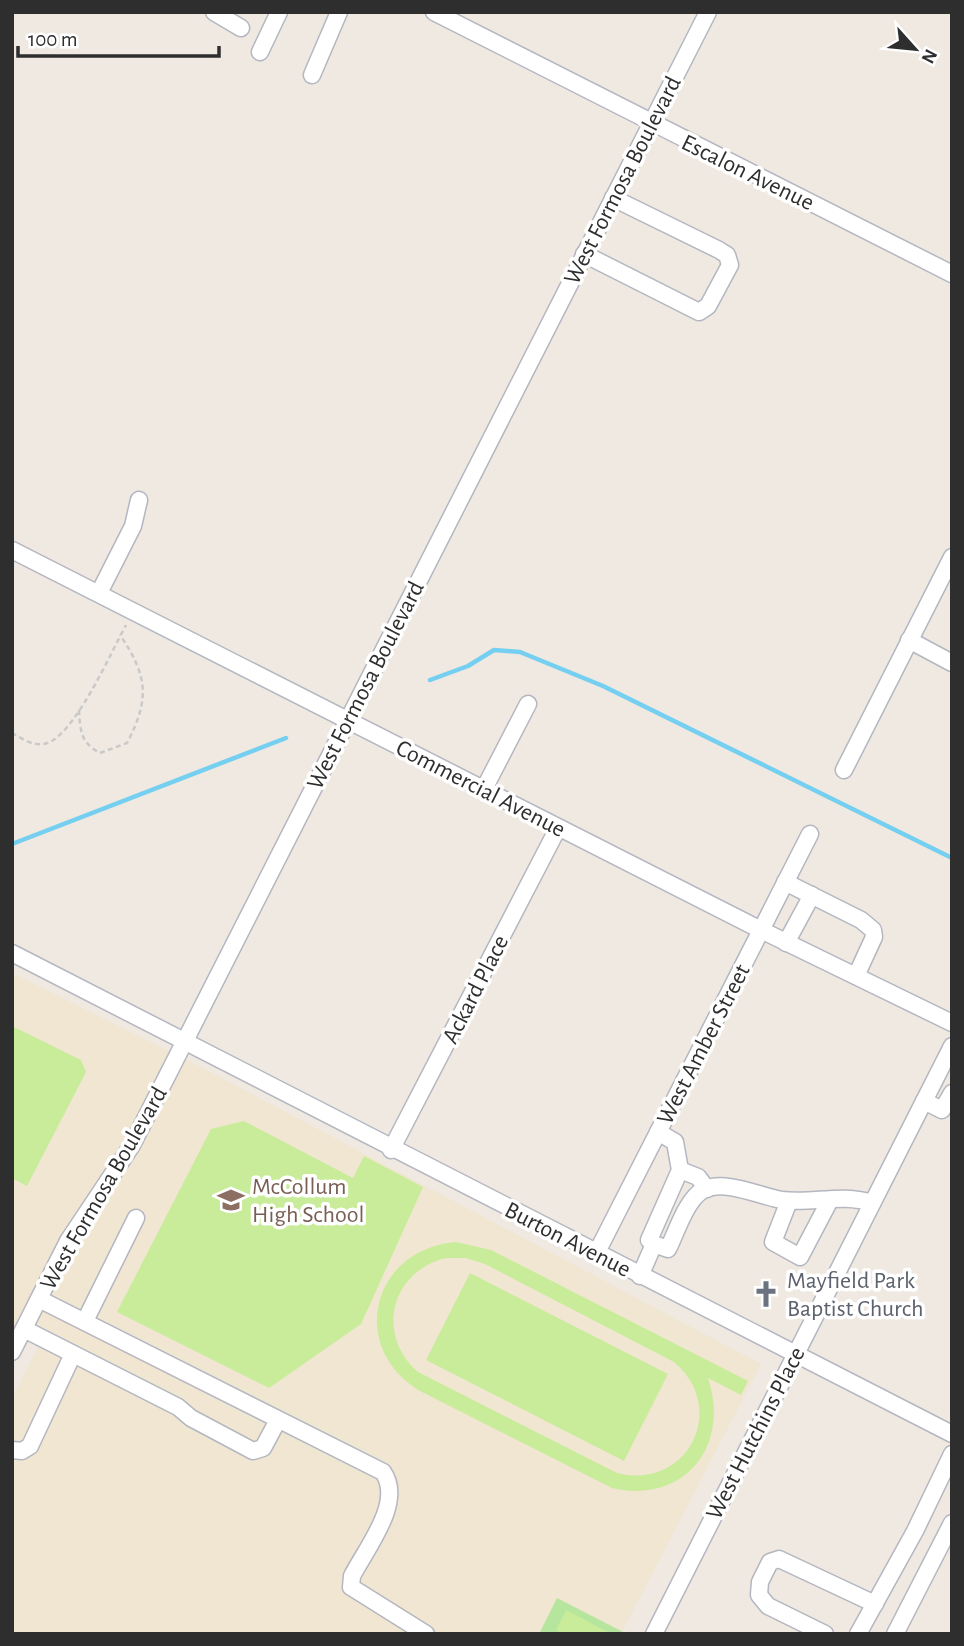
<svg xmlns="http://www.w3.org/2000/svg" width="964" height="1646" font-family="'Alegreya Sans',sans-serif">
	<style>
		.education { fill: #f0e6d1 }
		.green { fill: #b6e59e }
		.pitch { fill: #c9ec9a; fill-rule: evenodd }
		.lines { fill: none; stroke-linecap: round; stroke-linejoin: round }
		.stream { stroke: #75cff0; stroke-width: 4.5 }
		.minor-casing { stroke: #b4b7c1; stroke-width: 19 }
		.path { stroke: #c9c9c9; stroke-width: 2.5; stroke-dasharray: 5 3.5; stroke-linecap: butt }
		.minor { stroke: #fff; stroke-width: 16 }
		.labels { text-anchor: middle; stroke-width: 7; stroke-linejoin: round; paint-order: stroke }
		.street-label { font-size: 24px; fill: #2e2e2e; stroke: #fff }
		.education-label { font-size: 24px; fill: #785e54; stroke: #fff; text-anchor: start }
		.worship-label { font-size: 24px; fill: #5b616d; stroke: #fff; text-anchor: start }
	</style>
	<rect width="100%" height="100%" fill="#efe9e1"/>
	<!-- education -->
	<polygon class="education" points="12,973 199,1066 761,1364 621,1634 12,1634 12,1399 38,1347 12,1333"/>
	<!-- green -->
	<polygon class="green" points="557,1598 623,1632 622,1634 539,1634"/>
	<!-- pitch -->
	<g class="pitch">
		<polygon points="12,1026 81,1060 86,1072 27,1186 12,1178"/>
		<polygon points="244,1121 353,1178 364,1156 423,1187 361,1324 269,1388 117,1312 211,1129"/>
		<path d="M456 1242 491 1250 748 1381 741 1395 708 1378C731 1446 684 1505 612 1488L420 1391C347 1347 372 1249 456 1242ZM446 1258H466L485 1264 674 1362C729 1408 688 1491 617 1473L418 1372C375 1335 391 1271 446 1258Z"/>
		<polygon points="470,1273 668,1374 624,1461 426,1360"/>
		<polygon points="566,1610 608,1632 607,1634 563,1634 556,1630"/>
	</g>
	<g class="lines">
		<!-- stream -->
		<g class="stream">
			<polyline points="430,680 468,666 494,650 520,652 603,686 952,858"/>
			<polyline points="12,844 286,738"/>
		</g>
		<defs>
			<g id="minor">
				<polyline points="214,12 241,28"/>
				<polyline points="434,12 952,274"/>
				<polyline points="260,52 279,12"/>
				<polyline points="312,75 339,12"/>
				<polyline points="584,254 699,312 708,306 730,265 727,255 719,250 613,198"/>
				<polyline points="12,550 761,930 952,1023"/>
				<polyline points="99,593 133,526 139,500"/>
				<polyline points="909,640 952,663"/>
				<polyline points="844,770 952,557"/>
				<polyline points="484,789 528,704"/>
				<polyline points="785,882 861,920 873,930 874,937 856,976"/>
				<polyline points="786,943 812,895"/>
				<polyline points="12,953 952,1434"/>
				<polyline points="924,1101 942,1110 952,1093"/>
				<polyline points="391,1150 558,828"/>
				<polyline points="680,1170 698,1177 707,1189"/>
				<polyline points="789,1201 773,1242 800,1257 830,1200"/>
				<polyline points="654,1244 649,1240 680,1170 675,1142 658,1132"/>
				<polyline points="596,1254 810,834"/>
				<path d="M640 1276 654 1244 668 1249C677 1231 686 1200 703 1190 725 1179 759 1196 782 1200 812 1204 842 1193 872 1203"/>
				<path d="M39 1299 383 1472C404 1502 367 1547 352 1576L351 1587 426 1634"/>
				<polyline points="85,1321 136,1218"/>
				<polyline points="24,1329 178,1407 191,1418 253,1451 263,1448 278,1420"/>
				<polyline points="12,1352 68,1241 132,1145 708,12"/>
				<polyline points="12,1450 22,1451 30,1446 73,1354"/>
				<polyline points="654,1634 952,1046"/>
				<polyline points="825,1634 768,1606 759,1595 760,1582 770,1562 779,1559 875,1604"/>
				<polyline points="858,1634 915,1531 952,1454"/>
				<polyline points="895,1634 952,1523"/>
			</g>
		</defs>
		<!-- minor casing -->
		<use href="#minor" class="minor-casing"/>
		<!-- path -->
		<g class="path">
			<path d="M79 710C80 731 81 743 100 753L127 743C150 699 148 676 120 635"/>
			<path d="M12 733C21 738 32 746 43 744 72 742 112 650 126 625"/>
		</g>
		<!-- minor -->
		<use href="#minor" class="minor"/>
	</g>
	<!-- icons -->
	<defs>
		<symbol id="school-bare" viewBox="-9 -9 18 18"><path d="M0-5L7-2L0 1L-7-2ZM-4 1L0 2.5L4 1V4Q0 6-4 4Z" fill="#8d6e63" stroke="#fff" stroke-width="2.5" paint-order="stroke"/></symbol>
		<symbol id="church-bare" viewBox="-9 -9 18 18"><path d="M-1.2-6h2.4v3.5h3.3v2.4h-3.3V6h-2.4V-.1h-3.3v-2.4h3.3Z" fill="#6b7280" stroke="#fff" stroke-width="2.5" paint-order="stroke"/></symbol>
	</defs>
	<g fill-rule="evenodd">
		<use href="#school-bare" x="212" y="1181" width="38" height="38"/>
		<use href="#church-bare" x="747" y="1275" width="38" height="38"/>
	</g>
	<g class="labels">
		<!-- street labels -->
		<g class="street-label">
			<text transform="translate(748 172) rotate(26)" y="8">Escalon Avenue</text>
			<text transform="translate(622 180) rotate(-63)" y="8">West Formosa Boulevard</text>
			<text transform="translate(365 685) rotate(-63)" y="8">West Formosa Boulevard</text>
			<text transform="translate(481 788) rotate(27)" y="8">Commercial Avenue</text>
			<text transform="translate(475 989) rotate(-63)" y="8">Ackard Place</text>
			<text transform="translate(703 1044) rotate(-63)" y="8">West Amber Street</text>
			<text transform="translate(103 1188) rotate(-60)" y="8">West Formosa Boulevard</text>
			<text transform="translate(568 1239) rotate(27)" y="8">Burton Avenue</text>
			<text transform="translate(755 1433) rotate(-63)" y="8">West Hutchins Place</text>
		</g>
		<!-- education labels -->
		<g class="education-label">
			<text x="252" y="1194">McCollum<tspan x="252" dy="28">High School</tspan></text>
		</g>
		<!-- worship labels -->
		<g class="worship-label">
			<text x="787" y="1288">Mayfield Park<tspan x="787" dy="28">Baptist Church</tspan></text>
		</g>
	</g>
	<!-- border -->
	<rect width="964" height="1646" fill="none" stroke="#2e2e2e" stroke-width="28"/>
	<!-- north arrow -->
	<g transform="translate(915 49) rotate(117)" stroke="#ffffff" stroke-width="5" paint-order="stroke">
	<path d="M0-5L12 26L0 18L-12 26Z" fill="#2e2e2e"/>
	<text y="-10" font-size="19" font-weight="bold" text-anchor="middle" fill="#2e2e2e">N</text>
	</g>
	<!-- scale -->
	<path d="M18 46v10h201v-10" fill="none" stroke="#2e2e2e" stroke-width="3.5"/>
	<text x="28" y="46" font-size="21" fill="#2e2e2e" stroke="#ffffff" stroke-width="5" paint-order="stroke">100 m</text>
</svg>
